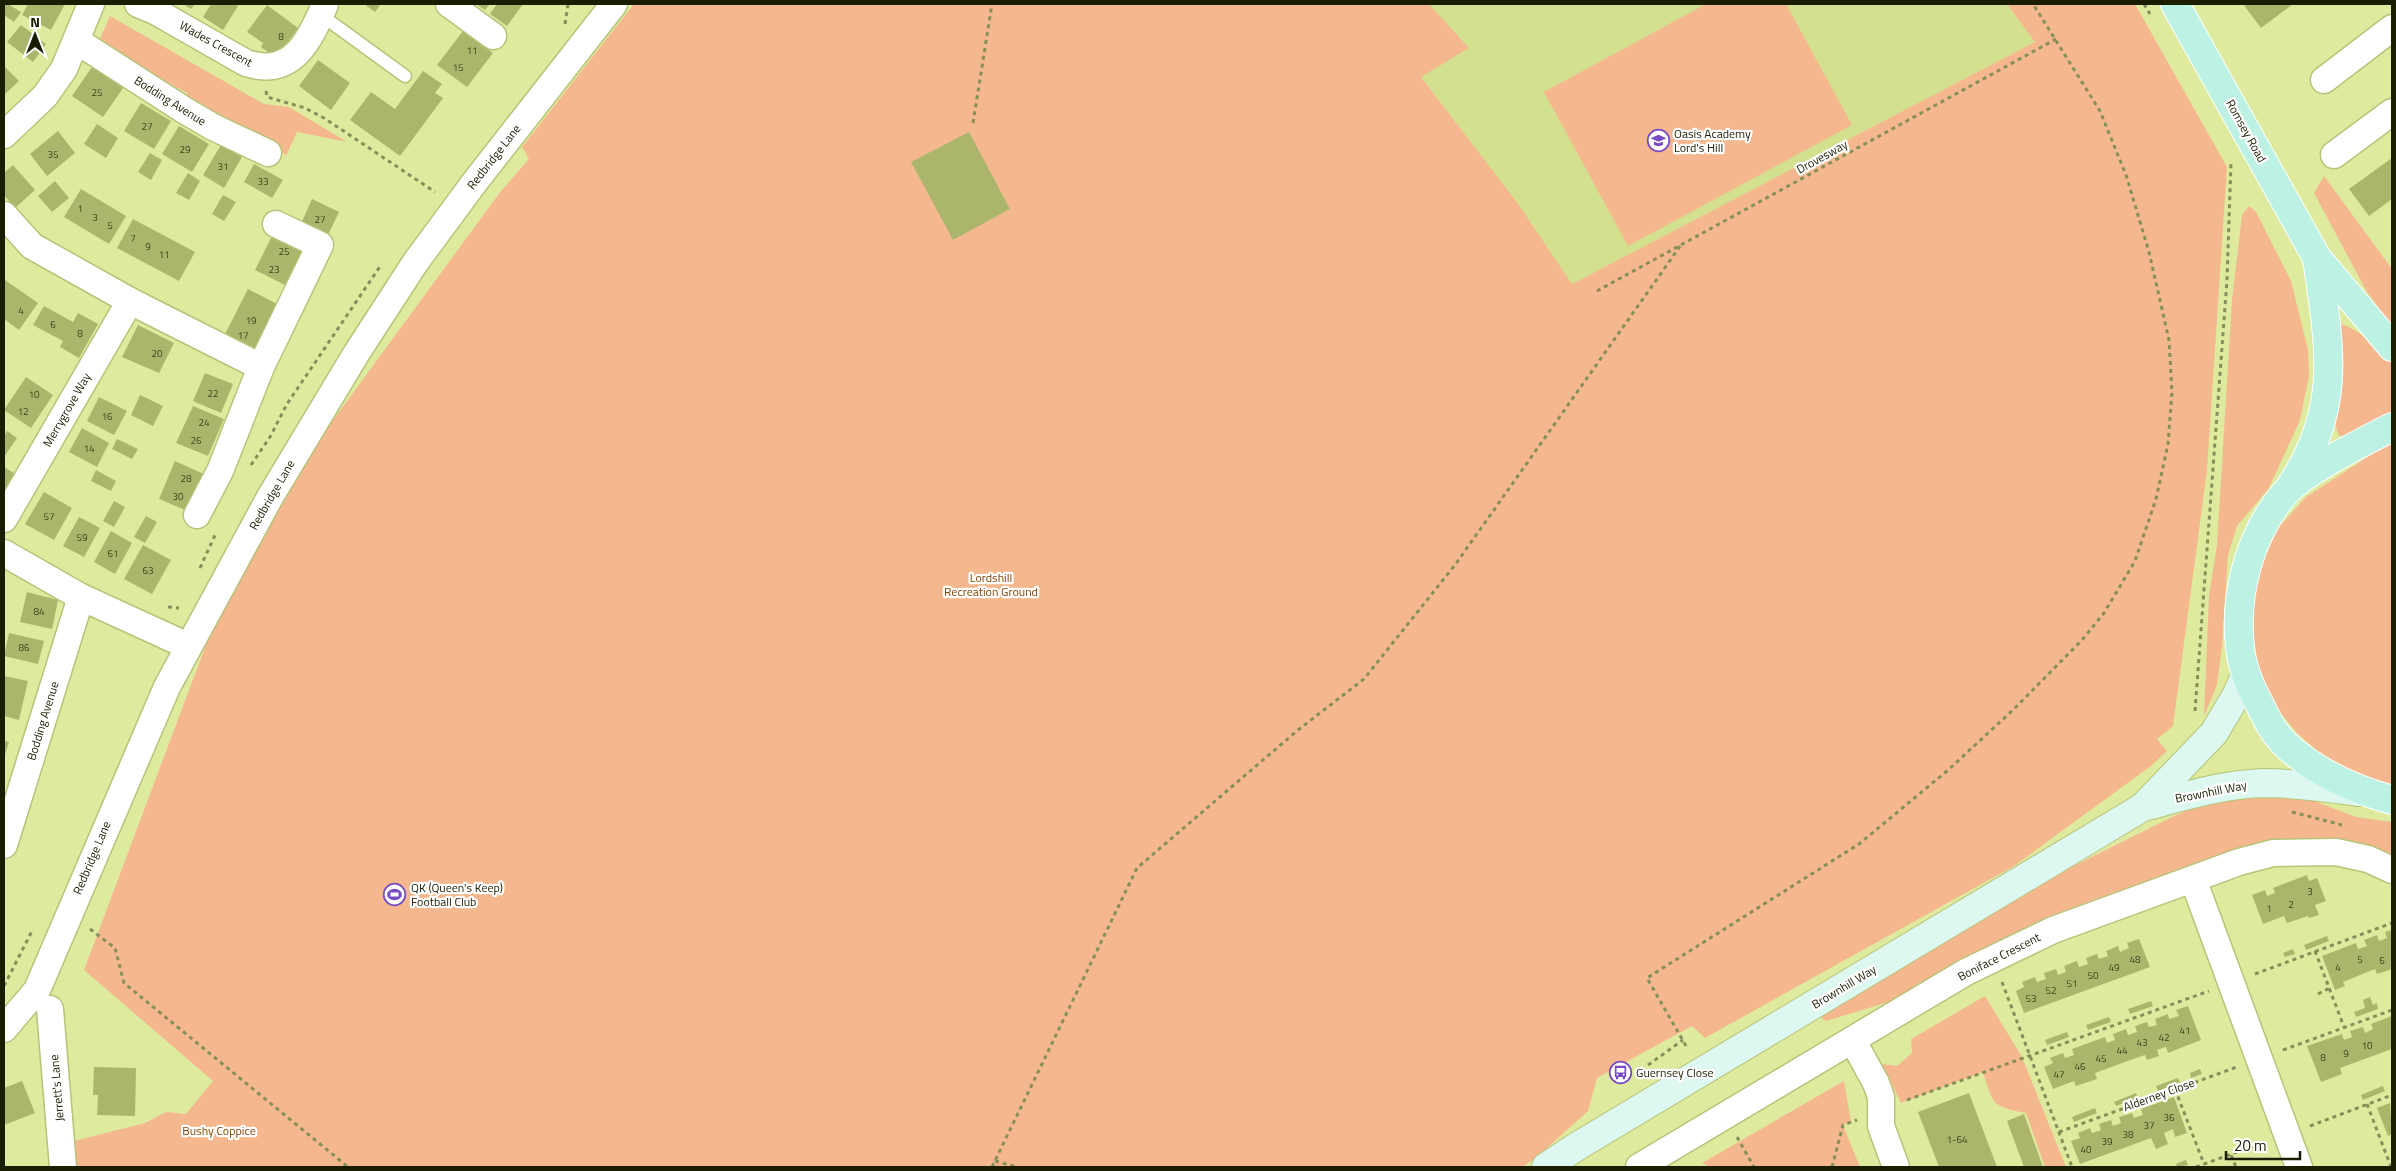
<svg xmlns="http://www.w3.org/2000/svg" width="2396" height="1171" font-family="'Titillium Web',sans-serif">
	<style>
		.built { fill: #d3e08d }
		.green { fill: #f5b88e }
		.building { fill: #abb66c }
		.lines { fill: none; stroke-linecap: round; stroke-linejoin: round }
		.lane-casing { stroke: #b7c378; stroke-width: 15 }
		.street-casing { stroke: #b7c378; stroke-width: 29 }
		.secondary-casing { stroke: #b7c378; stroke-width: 30 }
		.primary-casing { stroke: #fff; stroke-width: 30 }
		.path { stroke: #878f58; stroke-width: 3; stroke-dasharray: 4 4; stroke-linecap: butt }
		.lane { stroke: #fff; stroke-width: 12 }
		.street { stroke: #fff; stroke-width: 26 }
		.secondary { stroke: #ddf8f1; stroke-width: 28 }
		.primary { stroke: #bcf1e3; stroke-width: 28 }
		.labels { text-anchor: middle; stroke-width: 4.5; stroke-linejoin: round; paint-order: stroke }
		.number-label { font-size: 10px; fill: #3e431b }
		.street-label { font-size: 12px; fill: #1a1d00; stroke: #fff }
		.poi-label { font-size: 12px; fill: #1a1d00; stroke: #fff; text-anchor: start }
		.park-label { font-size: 12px; fill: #844300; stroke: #fff }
	</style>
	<rect width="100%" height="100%" fill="#deeb9e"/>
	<!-- built -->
	<polygon class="built" points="1365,4 2007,4 2035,42 1572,284 1519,205"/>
	<!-- green -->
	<g class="green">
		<polygon points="634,4 1429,4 1469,48 1421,77 1519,205 1572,284 2035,42 2007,4 2135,4 2227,167 2207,470 2173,726 2157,739 2167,751 2151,766 2014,866 1705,1038 1692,1026 1597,1078 1588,1111 1536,1158 1522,1167 76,1167 74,1141 145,1123 166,1112 186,1114 213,1081 84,970 206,645 251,532 501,191 529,159 522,147"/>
		<polygon points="1706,4 1786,4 1852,125 1628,246 1544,92"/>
		<polygon points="110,16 264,104 289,107 347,142 297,132 286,156 275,144 190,106 187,93 162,79 155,85 97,46"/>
		<polygon points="2324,176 2392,269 2392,326 2367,292 2314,193"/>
		<polygon points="2249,206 2256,212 2291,281 2308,350 2309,376 2300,420 2269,488 2237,526 2228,555 2222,646 2217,685 2204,716 2209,596 2217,545 2232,300 2242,215"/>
		<path d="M2337 324C2356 324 2378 350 2392 362V412L2352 435 2339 436 2335 424 2341 386Z"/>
		<polygon points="2392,441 2392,784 2368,780 2330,762 2298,734 2274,705 2253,653 2251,614 2257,574 2278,528 2306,497"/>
		<polygon points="2262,795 2304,797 2356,817 2392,822 2392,860 2300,841 1895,1000 1826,1021 1812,1011 2025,890 2166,820 2200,804"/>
		<path d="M1985 996 2022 1057 2066 1167H2045L2026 1113C1992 1107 1993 1104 1983 1072L1901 1103 1882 1064 1897 1066 1912 1053 1911 1039Z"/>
		<polygon points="1844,1081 1851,1122 1843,1125 1860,1167 1710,1167 1702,1163"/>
	</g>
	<!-- building -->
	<g class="building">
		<polygon points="4,4 8,4 21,12 14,22 4,15"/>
		<polygon points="28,4 65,4 51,30 22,15"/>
		<polygon points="183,4 195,4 191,9"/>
		<polygon points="211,4 235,4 238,6 223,30 203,17"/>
		<polygon points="364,4 381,4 375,12"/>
		<polygon points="476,4 490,4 485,10"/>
		<polygon points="497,4 523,4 507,26 490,14"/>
		<polygon points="2243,4 2293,4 2261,28"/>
		<polygon points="267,5 298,28 276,58 261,47 263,43 247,32"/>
		<polygon points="21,25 46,44 33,62 7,42"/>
		<polygon points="463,31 493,53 467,87 437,65"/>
		<polygon points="318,60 350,83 331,110 299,86"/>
		<polygon points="4,66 19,81 4,95"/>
		<polygon points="92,67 123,88 103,117 72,96"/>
		<polygon points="423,71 442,84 435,93 443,98 400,156 350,120 371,92 395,109"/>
		<polygon points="141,103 171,121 154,149 124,131"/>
		<polygon points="97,124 118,138 106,158 84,144"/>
		<polygon points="179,126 209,144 192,172 162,154"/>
		<polygon points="58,131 75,153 47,176 30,154"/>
		<polygon points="969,132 1010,209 953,240 911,162"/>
		<polygon points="221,145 242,157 224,188 203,175"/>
		<polygon points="150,153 162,160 151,180 138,172"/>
		<polygon points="2392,158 2392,199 2369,216 2349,189"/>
		<polygon points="254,164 283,180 272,198 244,182"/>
		<polygon points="13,165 35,190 15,208 4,195 4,173"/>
		<polygon points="188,173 200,181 189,200 176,193"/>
		<polygon points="55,181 69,198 52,212 38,196"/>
		<polygon points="81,189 126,216 109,244 64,217"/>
		<polygon points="223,195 236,202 224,221 212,214"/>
		<polygon points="312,199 339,212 327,237 300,226"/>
		<polygon points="133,219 195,252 179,281 117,248"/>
		<polygon points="273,234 303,249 285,285 255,270"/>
		<polygon points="5,280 38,303 19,330 4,319"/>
		<polygon points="248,289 277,304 253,351 224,336"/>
		<polygon points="44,306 73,322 78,313 98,324 79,358 60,347 63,341 33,325"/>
		<polygon points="138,325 174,343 159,373 122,357"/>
		<polygon points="205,373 233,384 221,413 193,401"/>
		<polygon points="26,377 53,395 31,428 4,410"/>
		<polygon points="140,395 163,406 153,426 131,415"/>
		<polygon points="99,397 127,411 114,435 87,421"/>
		<polygon points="193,406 224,419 208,456 176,443"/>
		<polygon points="82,428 109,443 97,467 69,452"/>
		<polygon points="7,431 17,438 4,457 4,436"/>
		<polygon points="117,439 138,449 132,459 112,449"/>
		<polygon points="175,461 206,475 190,512 159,499"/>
		<polygon points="4,467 20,477 4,503"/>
		<polygon points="96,470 116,481 111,491 91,481"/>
		<polygon points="44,492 72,508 54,540 25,524"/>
		<polygon points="114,501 125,507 114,527 103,521"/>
		<polygon points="146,516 157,522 145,543 134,537"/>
		<polygon points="79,517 100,528 84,557 63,546"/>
		<polygon points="111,531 132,543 115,574 94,562"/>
		<polygon points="143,545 171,560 152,594 124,579"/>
		<polygon points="27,592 58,600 52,629 20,622"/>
		<polygon points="9,633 44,641 38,664 4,656"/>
		<polygon points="4,676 28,681 19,720 4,716"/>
		<polygon points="4,741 9,742 4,758"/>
		<polygon points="2307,875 2309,881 2317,878 2326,901 2315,905 2319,915 2309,918 2308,916 2287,923 2284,916 2263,924 2252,895 2265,890 2267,896 2275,893 2273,888"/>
		<polygon points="2392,930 2392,969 2377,974 2375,969 2343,982 2345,986 2335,990 2322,956 2356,943 2358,949 2367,946 2364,940 2377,935 2379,941 2387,938 2385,932"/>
		<polygon points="2327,936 2329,941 2306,950 2304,945"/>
		<polygon points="2139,939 2150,967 2024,1013 2016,991 2024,987 2022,982 2035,977 2037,982 2046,979 2044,973 2056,969 2058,975 2066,972 2064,966 2077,961 2079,967 2088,964 2086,958 2097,954 2099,959 2108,956 2106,951 2118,946 2120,952 2129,948 2127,943"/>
		<polygon points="2293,949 2295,954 2285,957 2283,953"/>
		<polygon points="2370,997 2373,1005 2377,1003 2378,1009 2356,1017 2354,1012 2365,1008 2363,1000"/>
		<polygon points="2151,1001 2153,1006 2130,1014 2128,1009"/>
		<polygon points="2188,1006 2201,1040 2168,1053 2166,1047 2157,1050 2159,1056 2147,1060 2145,1055 2136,1058 2095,1073 2097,1079 2076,1086 2074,1081 2053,1089 2044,1067 2053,1063 2050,1058 2063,1053 2065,1058 2074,1055 2072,1049 2105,1037 2107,1043 2115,1040 2113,1034 2126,1029 2128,1035 2137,1032 2135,1026 2147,1022 2149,1027 2157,1025 2155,1019 2168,1014 2169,1019 2179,1016 2176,1010"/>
		<polygon points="2392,1016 2392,1049 2340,1068 2342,1074 2321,1082 2307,1046 2342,1034 2344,1040 2352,1037 2350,1031 2363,1027 2365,1033 2373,1029 2371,1024"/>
		<polygon points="2109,1017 2111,1022 2088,1030 2086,1025"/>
		<polygon points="2067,1032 2069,1037 2047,1045 2045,1040"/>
		<polygon points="94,1067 136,1068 135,1116 97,1115 98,1095 93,1095"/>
		<polygon points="2200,1069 2202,1074 2191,1078 2190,1073"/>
		<polygon points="2178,1078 2180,1082 2158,1091 2156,1086"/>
		<polygon points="22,1081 35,1113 4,1125 4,1088"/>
		<polygon points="2383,1086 2385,1091 2363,1100 2361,1095"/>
		<polygon points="1969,1093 1997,1167 1939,1167 1918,1112"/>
		<polygon points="2136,1093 2138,1098 2116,1106 2114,1102"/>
		<polygon points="2174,1097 2187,1133 2175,1137 2173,1129 2164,1133 2168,1144 2156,1149 2151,1138 2080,1164 2071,1141 2080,1138 2078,1133 2090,1128 2092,1133 2101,1130 2099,1124 2111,1120 2113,1126 2121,1123 2119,1117 2132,1113 2134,1118 2143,1115 2141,1109"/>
		<polygon points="2390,1103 2392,1134 2388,1136 2377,1108"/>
		<polygon points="2095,1108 2097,1113 2074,1122 2072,1117"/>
		<polygon points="2024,1114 2043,1167 2024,1167 2007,1121"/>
		<polygon points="2186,1160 2188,1165 2177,1167 2176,1164"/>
	</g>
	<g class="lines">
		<defs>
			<polyline id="lane" points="321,15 405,76"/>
			<g id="street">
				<path d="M138 4 155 11 246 63C292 78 310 41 325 4"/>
				<polyline points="449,4 493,36"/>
				<polyline points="77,41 184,110 213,127 268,153"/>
				<polyline points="2324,80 2392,28"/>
				<polyline points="4,135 45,96 64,69 91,4"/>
				<polyline points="2334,155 2392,112"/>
				<polyline points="4,215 32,246 130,301 261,367 320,245 276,224"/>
				<polyline points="197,515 220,471 261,367"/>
				<polyline points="4,519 130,301"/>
				<polyline points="4,553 81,597 188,646"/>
				<polyline points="4,845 81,597"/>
				<polyline points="2193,879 2299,1167"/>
				<polyline points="50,1009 63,1167"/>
				<polyline points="4,1029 37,990 167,687 270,497 356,354 415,263 474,183 614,4"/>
				<polyline points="1853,1041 1876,1083 1881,1097 1881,1126 1896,1167"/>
				<polyline points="1639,1167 1966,972 2053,930 2239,862 2273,853 2336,852 2368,859 2392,870"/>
			</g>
			<g id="secondary">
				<path d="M2143 807C2182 797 2223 784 2264 783 2296 783 2328 788 2359 792"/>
				<polyline points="1546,1167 1576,1147 2143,807 2214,733 2236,696 2246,674"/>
			</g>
			<g id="primary">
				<polyline points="2175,4 2317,258 2392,347"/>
				<path d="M2392 427C2365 441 2306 470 2286 492 2250 533 2234 593 2240 647 2242 669 2251 689 2261 707 2267 720 2276 736 2286 745 2316 773 2353 789 2392 800"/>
				<path d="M2292 484C2343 406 2329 344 2317 258"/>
			</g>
		</defs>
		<!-- lane casing -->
		<use href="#lane" class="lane-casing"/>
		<!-- street casing -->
		<use href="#street" class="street-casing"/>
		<!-- secondary casing -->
		<use href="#secondary" class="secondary-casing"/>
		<!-- primary casing -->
		<use href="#primary" class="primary-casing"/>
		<!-- path -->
		<g class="path">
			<polyline points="2144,4 2150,14"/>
			<polyline points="565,24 568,4"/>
			<polyline points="266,91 267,97 305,108 324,118 435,192"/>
			<polyline points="973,123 992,4"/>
			<polyline points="1597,291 2056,39"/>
			<polyline points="251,465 270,437 287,404 381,265"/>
			<polyline points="200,568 216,533"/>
			<polyline points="168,607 179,608"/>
			<polyline points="2195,711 2227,280 2231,162"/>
			<polyline points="2292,812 2342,825"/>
			<polyline points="90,929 115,948 124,983 348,1167"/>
			<polyline points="2315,951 2344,1027"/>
			<polyline points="2255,974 2392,923"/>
			<polyline points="2002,982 2072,1167"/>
			<polyline points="4,986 33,929"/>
			<polyline points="2318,994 2330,988"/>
			<polyline points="1686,1046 1647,978 1859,844 1947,771 2014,709 2082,640 2104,613 2135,561 2156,499 2168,444 2172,392 2169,340 2149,252 2126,175 2100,111 2033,4"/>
			<polyline points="2283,1050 2392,1010"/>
			<polyline points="1648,1065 1683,1040"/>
			<polyline points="2175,1089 2204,1164"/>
			<polyline points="1907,1100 2209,991"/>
			<polyline points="2367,1104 2391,1167"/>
			<polyline points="2310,1126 2392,1095"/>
			<polyline points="2059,1132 2237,1067"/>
			<polyline points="1737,1137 1754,1167"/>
			<polyline points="2231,1155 2236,1167"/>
			<polyline points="995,1161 1017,1167"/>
			<polyline points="992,1167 1137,868 1298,730 1364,679 1455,565 1681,245"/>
			<polyline points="1832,1167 1843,1125 1857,1120"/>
			<polyline points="2196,1167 2264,1142"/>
		</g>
		<!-- lane -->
		<use href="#lane" class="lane"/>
		<!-- street -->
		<use href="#street" class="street"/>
		<!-- secondary -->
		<use href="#secondary" class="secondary"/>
		<!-- primary -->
		<use href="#primary" class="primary"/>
	</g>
	<!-- icons -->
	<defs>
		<symbol id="school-ring" viewBox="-11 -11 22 22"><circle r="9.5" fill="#fff" stroke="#764bc3" stroke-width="1.5"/><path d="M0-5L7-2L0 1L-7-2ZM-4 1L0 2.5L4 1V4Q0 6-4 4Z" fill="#764bc3"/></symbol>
		<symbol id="stadium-ring" viewBox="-11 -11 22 22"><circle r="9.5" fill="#fff" stroke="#764bc3" stroke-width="1.5"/><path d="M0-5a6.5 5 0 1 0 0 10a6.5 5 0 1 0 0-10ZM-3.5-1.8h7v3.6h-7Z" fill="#764bc3"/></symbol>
		<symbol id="bus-ring" viewBox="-11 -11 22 22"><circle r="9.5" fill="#fff" stroke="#764bc3" stroke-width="1.5"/><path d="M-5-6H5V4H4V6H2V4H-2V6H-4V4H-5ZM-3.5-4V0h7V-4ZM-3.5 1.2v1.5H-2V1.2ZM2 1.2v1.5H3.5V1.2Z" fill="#764bc3"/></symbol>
	</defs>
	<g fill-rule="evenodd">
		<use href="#school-ring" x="1646" y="128" width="25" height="25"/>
		<use href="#stadium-ring" x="382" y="882" width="25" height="25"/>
		<use href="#bus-ring" x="1608" y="1060" width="25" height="25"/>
	</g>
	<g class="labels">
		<!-- number labels -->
		<g class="number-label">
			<text x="281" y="40">8</text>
			<text x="472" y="54">11</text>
			<text x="458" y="71">15</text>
			<text x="97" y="96">25</text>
			<text x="147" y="130">27</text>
			<text x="185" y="153">29</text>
			<text x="53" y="158">35</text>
			<text x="223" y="170">31</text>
			<text x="263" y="185">33</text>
			<text x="80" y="212">1</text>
			<text x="95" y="221">3</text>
			<text x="320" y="223">27</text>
			<text x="110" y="229">5</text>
			<text x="133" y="242">7</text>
			<text x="148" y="250">9</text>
			<text x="284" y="255">25</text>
			<text x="164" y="258">11</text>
			<text x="274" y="273">23</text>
			<text x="21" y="314">4</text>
			<text x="251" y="324">19</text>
			<text x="53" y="328">6</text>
			<text x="80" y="337">8</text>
			<text x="243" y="339">17</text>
			<text x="157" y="357">20</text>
			<text x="213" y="397">22</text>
			<text x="34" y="398">10</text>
			<text x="23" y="415">12</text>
			<text x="107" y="420">16</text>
			<text x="204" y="426">24</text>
			<text x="196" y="444">26</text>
			<text x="89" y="452">14</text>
			<text x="186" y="482">28</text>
			<text x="178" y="500">30</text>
			<text x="49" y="520">57</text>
			<text x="82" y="541">59</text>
			<text x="113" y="557">61</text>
			<text x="148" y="574">63</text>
			<text x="39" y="615">84</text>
			<text x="24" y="651">86</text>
			<text x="2310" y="895">3</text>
			<text x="2291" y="908">2</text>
			<text x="2269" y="912">1</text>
			<text x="2135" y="963">48</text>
			<text x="2360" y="963">5</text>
			<text x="2382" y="964">6</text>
			<text x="2114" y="971">49</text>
			<text x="2338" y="971">4</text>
			<text x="2093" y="979">50</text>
			<text x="2072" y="987">51</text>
			<text x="2051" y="994">52</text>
			<text x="2031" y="1002">53</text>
			<text x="2185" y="1034">41</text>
			<text x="2164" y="1041">42</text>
			<text x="2142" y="1046">43</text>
			<text x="2367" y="1049">10</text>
			<text x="2122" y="1054">44</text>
			<text x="2346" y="1057">9</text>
			<text x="2323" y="1061">8</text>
			<text x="2101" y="1062">45</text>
			<text x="2080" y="1070">46</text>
			<text x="2059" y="1078">47</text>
			<text x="2169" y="1121">36</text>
			<text x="2149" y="1129">37</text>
			<text x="2128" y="1138">38</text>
			<text x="1957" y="1143">1-64</text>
			<text x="2107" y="1145">39</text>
			<text x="2086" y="1153">40</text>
		</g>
		<!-- street labels -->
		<g class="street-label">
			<text transform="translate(216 44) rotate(29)" y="4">Wades Crescent</text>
			<text transform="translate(170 101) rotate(32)" y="4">Bodding Avenue</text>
			<text transform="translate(2246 131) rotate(61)" y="4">Romsey Road</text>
			<text transform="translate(494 157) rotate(-52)" y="4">Redbridge Lane</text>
			<text transform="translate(1822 157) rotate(-29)" y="4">Drovesway</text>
			<text transform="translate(67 410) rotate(-60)" y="4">Merrygrove Way</text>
			<text transform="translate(272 495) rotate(-60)" y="4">Redbridge Lane</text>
			<text transform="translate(43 721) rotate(-73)" y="4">Bodding Avenue</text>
			<text transform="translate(2211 792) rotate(-11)" y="4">Brownhill Way</text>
			<text transform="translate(92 858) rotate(-67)" y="4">Redbridge Lane</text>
			<text transform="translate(1999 957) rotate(-27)" y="4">Boniface Crescent</text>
			<text transform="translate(1844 987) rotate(-31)" y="4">Brownhill Way</text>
			<text transform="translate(57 1088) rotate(-95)" y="4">Jerrett's Lane</text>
			<text transform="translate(2159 1095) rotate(-20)" y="4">Alderney Close</text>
		</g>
		<!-- poi labels -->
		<g class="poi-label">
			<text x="1674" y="138">Oasis Academy<tspan x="1674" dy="14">Lord's Hill</tspan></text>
			<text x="411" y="892">QK (Queen's Keep)<tspan x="411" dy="14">Football Club</tspan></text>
			<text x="1636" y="1077">Guernsey Close</text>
		</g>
		<!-- park labels -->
		<g class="park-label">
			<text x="991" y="582">Lordshill<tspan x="991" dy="14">Recreation Ground</tspan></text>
			<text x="219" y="1135">Bushy Coppice</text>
		</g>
	</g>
	<!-- border -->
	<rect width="2396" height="1171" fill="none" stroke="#1a1d00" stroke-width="10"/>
	<!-- north arrow -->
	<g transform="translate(35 35)" stroke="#ffffff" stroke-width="4" paint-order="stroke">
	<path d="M0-4L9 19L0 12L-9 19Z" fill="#1a1d00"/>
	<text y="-8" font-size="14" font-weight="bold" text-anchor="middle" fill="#1a1d00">N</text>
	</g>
	<!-- scale -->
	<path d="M2226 1151v8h74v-8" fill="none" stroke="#1a1d00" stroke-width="2.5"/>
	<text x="2234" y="1151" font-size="15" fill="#1a1d00" stroke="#ffffff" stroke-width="4" paint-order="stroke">20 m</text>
</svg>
